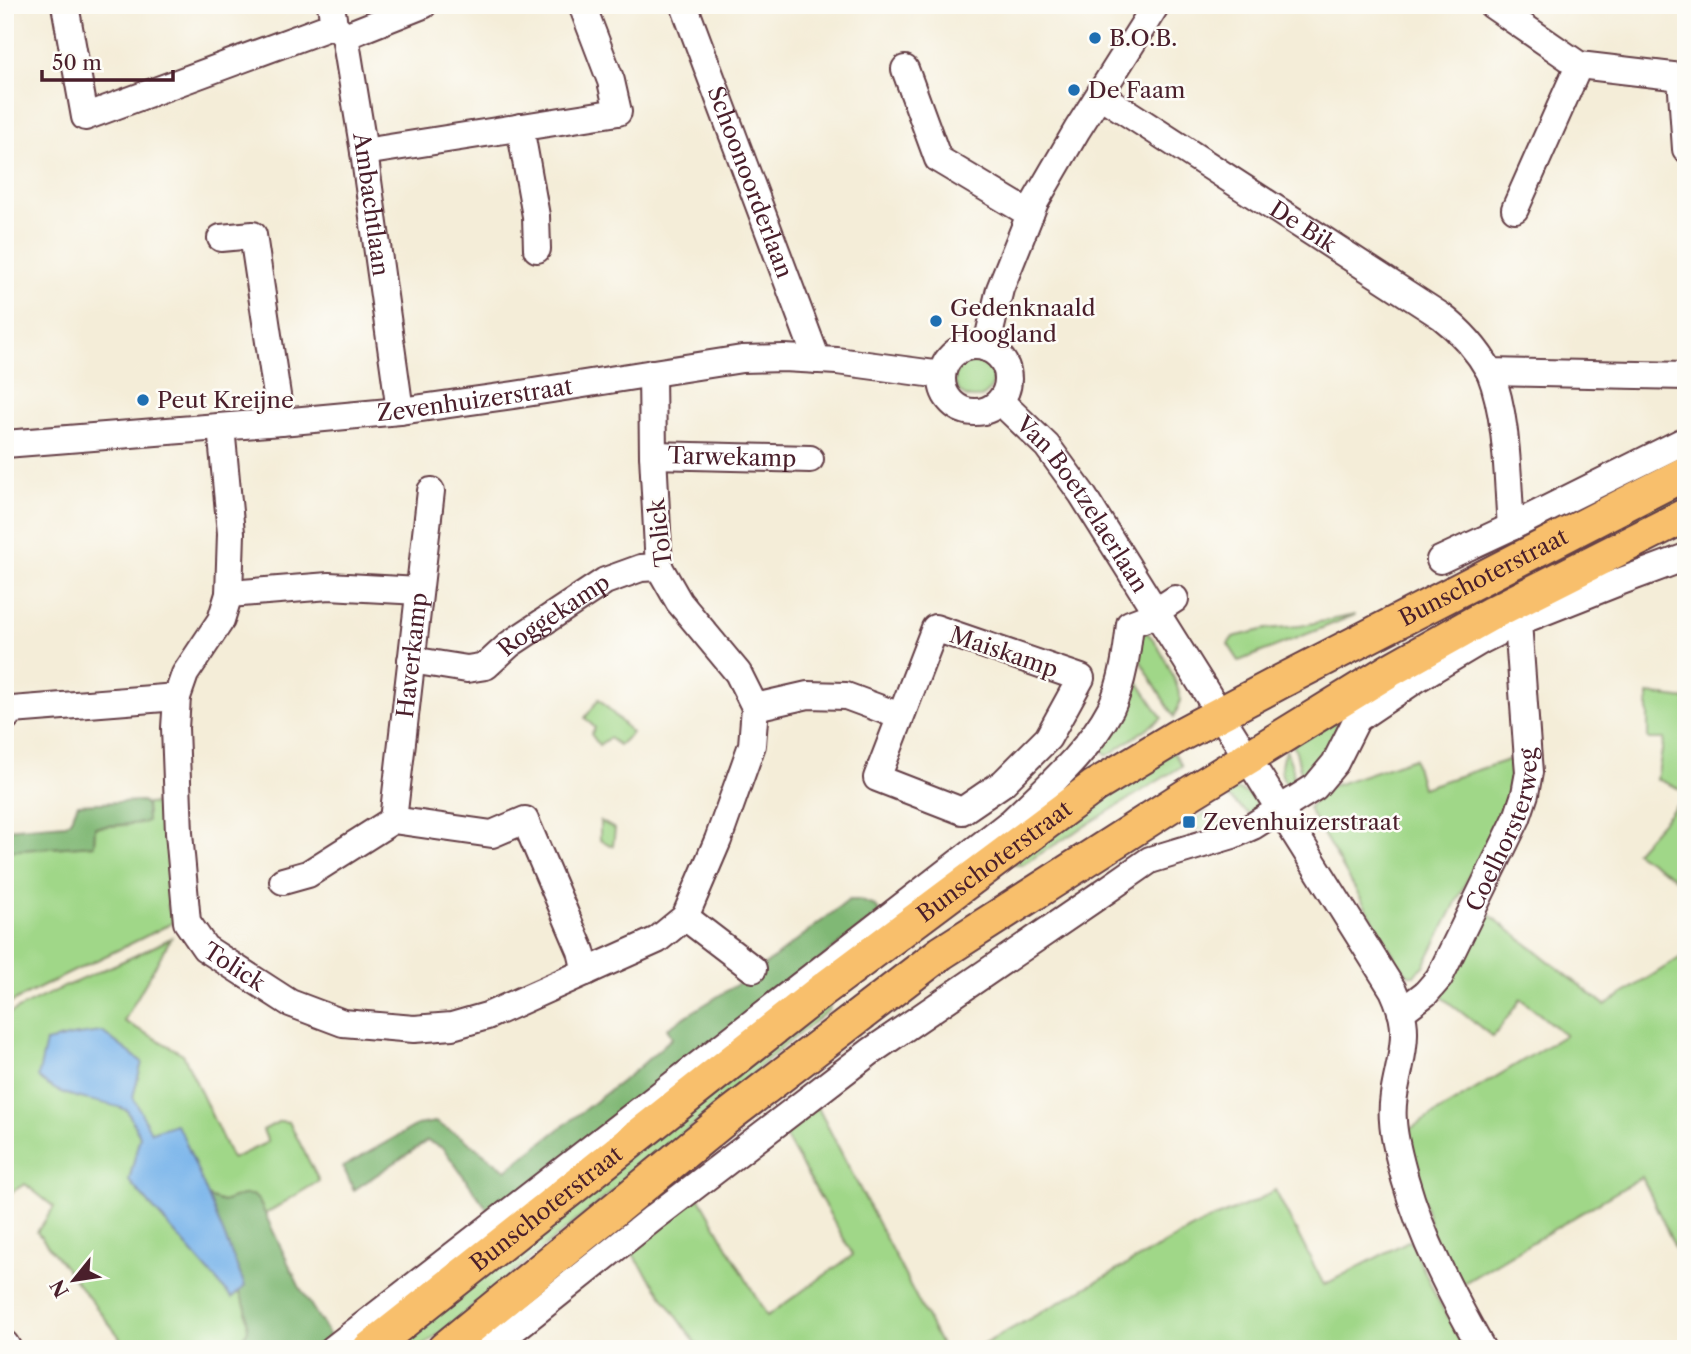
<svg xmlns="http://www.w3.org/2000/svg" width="1691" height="1354" font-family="'Libre Caslon Text',serif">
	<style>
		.green { fill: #a0d788; stroke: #757b5a; stroke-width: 2 }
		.forest { fill: #80b874; stroke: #656c50; stroke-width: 2 }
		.water { fill: #78b4ea; stroke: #616a8a; stroke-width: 2 }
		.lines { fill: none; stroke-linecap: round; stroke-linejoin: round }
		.minor-casing { stroke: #643e45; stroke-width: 30 }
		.major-casing { stroke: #643e45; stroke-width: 37 }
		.minor { stroke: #fff; stroke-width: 26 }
		.major { stroke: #f8bf6c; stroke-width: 33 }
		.poi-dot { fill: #1f6fb2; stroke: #fdfcf7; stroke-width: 2.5 }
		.labels { text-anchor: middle; stroke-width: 5; stroke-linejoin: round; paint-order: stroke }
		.poi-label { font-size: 23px; fill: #4a1f2b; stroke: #fdfcf7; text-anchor: start }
		.street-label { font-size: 23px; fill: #4a1f2b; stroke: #fdfcf7 }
	</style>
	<rect width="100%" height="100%" fill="#fdfcf7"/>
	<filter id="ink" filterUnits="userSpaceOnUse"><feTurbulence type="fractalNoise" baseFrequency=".0143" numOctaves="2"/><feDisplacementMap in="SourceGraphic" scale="14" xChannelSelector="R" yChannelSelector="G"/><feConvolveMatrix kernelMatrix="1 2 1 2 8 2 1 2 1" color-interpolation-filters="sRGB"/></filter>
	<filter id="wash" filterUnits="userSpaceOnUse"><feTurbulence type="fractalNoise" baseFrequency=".00686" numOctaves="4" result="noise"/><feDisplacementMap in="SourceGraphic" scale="28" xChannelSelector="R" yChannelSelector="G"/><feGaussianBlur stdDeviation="1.57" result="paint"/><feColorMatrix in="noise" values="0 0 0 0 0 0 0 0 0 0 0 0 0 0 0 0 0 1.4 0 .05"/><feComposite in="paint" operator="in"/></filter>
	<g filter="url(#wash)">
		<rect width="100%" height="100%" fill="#f4edd8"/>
		<!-- green -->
		<g class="green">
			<circle cx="974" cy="379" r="19"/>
			<polygon points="1686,484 1686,497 1485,597 1481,590"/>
			<polygon points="1355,615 1239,661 1228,644 1233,637 1266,629 1299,626"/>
			<path d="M1146 632C1158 641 1180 686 1180 701 1179 706 1176 712 1174 717L1141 662 1135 648 1138 637Z"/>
			<polygon points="1135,677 1162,718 1107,756 1099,745 1132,678"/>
			<polygon points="1648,694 1686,699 1686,792 1657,779 1664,739 1648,739"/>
			<polygon points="599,699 632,733 619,745 609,738 599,745 591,734 595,728 585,718"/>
			<polygon points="1348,706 1328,752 1303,782 1296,751 1292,743"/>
			<path d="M1286 750 1293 769 1294 788 1287 785C1278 774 1280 762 1286 750Z"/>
			<polygon points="1173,751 1182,766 1022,865 1014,865 1015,859"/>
			<polygon points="1414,758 1422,788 1511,759 1510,786 1506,803 1424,966 1414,975 1408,975 1400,966 1308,808 1329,787"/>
			<path d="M1235 789C1248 793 1259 798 1258 813L1250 815 1225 795Z"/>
			<polygon points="1686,795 1686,888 1672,876 1635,852"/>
			<path d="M169 803 171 898 167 905 174 922C118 951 61 976 5 1006V851L94 845 95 827 124 825 147 820 146 804Z"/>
			<polygon points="1207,812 1213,820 1219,817 1228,831 1197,829 1188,830 1186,826"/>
			<polygon points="600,821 615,829 613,846 600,840"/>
			<polygon points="1481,908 1605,1005 1686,954 1686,1271 1642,1177 1457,1287 1435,1243 1405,1132 1565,1035 1521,999 1493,1037 1438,994"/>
			<path d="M171 938 124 1021 183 1054 232 1159 268 1142 263 1130 280 1121 289 1122 319 1181 265 1214 259 1201 242 1195 223 1202 208 1197 184 1138 151 1133 133 1097 142 1062 102 1032 72 1036 46 1042 116 1106 127 1110 140 1136 129 1181 232 1298 239 1291 246 1308 248 1330 243 1337 230 1349H125L118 1335 37 1232 54 1207 25 1184 5 1196V1016C58 986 117 967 171 938Z"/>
			<polygon points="830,1005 829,1010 778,1051 702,1118 420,1349 386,1349 790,1028"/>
			<polygon points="814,1100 943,1349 700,1349 627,1246 697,1193 767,1316 853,1255 780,1127"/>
			<polygon points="1275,1190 1324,1285 1410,1240 1436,1296 1465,1349 975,1349 1204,1222 1256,1201"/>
		</g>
		<!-- forest -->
		<g class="forest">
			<path d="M142 801 146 804 147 821 143 823 95 827 94 845 5 851V829L66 824C73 820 74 811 78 804Z"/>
			<polygon points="849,900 858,900 876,906 880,913 491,1214 443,1148 427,1141 354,1190 343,1167 417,1125 435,1122 463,1138 506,1170 636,1070 672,1038 667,1028 752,975"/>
			<polygon points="242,1195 253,1195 259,1201 299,1286 330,1336 314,1349 230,1349 243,1337 248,1330 246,1308 239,1291 245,1286 208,1197 223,1202"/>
		</g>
		<!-- water -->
		<path class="water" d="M102 1032 142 1062 133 1097 151 1132 176 1124 184 1138 245 1286 232 1298 129 1181 140 1136 127 1110C96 1098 62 1101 38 1077L46 1042 72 1036Z"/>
	</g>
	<g filter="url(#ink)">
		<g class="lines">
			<defs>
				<g id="minor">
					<polyline points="65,5 85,117 334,25"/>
					<path id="s1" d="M331 5 334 25 345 36 364 152 400 411"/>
					<path id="s2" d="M684 5 817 360"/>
					<polyline points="1492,5 1579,65 1681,77 1686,75"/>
					<polyline points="345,36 423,5"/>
					<polyline points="905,69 938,159 1030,214"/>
					<polyline points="1681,77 1686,149"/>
					<path id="s3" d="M1100 95 1441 316C1462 332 1477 349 1490 372L1686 376"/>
					<polyline points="520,127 536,216 537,249"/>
					<polyline points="364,152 618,112 611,81 582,5"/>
					<polyline points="1515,209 1579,65"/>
					<polyline points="221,238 253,235 281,422"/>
					<circle cx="975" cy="379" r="33"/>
					<polyline points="986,348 1000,289 1035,202 1077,130 1156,5"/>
					<path d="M1490 372C1508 418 1507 477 1511 527"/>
					<path id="s4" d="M1000 401 1047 446 1082 494 1393 990C1399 1003 1404 1016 1404 1031 1405 1061 1390 1090 1393 1121 1394 1141 1400 1160 1405 1179 1422 1239 1451 1294 1482 1349"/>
					<path id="s5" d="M221 427 231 533 229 594 221 620 185 674 177 697 175 728 179 833 187 922 205 948 290 1003 343 1023 414 1029 452 1026 487 1016 657 940 685 917 718 840 752 745 755 707 738 673 679 602 659 567 653 455 652 373"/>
					<path id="s6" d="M5 444 281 422 400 411 514 395 742 359 784 358 837 361 942 375"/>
					<path id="s7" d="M653 455 810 459"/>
					<polyline points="1440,560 1511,527 1686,440"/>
					<polyline points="229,594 329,586 419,591"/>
					<polygon points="935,628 1081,678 1048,738 1003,783 962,811 877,778"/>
					<path id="s8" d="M411 660 467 669 486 666 510 644 605 581 641 568 659 567"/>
					<polyline points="755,707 808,695 846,696 900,716"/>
					<polyline points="5,718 12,710 177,697"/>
					<path id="s9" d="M393 820 431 491"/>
					<polyline points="283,881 308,874 393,820 492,834 525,820 581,951 586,972"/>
					<polyline points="685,917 753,969"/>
					<path id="s10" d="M1401 1012 1426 993 1439 978 1517 818 1525 794 1529 772 1528 760 1518 622"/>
					<polyline points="5,1344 8,1349"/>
					<path d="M333 1349 1012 821C1047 787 1088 752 1111 708 1123 682 1127 652 1130 624L1146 618 1175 599"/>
					<polyline points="489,1349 652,1219 870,1052 1104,892 1150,860 1233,835 1253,826 1315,787 1335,763 1357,719 1418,678 1482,640 1518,622 1619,582 1686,557"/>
				</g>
				<g id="major">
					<path id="s11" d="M369 1349 821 991 1095 786 1176 737 1280 682 1686 473"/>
					<polyline points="444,1349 731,1114 941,953 1192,792 1392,669 1492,613 1686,515"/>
				</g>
			</defs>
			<!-- minor casing -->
			<use href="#minor" class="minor-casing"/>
			<!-- major casing -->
			<use href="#major" class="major-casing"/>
			<!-- minor -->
			<use href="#minor" class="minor"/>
			<!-- major -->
			<use href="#major" class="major"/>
		</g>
	</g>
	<!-- markers -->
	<g class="poi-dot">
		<circle cx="1095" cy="38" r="7"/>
		<circle cx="1074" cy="90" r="7"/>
		<circle cx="936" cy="321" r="7"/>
		<circle cx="143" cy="400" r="7"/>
		<rect x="1182" y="815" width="14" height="14" rx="3.5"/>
	</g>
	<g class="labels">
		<!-- poi labels -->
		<g class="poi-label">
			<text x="1109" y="46">B.O.B.</text>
			<text x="1088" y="98">De Faam</text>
			<text x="950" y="316">Gedenknaald<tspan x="950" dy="26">Hoogland</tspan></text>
			<text x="157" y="408">Peut Kreijne</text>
			<text x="1203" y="830">Zevenhuizerstraat</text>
		</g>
		<!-- street labels -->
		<g class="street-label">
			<text dy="8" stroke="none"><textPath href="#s2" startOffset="189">Schoonoorderlaan</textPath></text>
			<text dy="8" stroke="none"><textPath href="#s1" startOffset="206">Ambachtlaan</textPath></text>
			<text dy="8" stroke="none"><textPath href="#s3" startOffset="242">De Bik</textPath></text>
			<text dy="8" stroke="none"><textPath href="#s6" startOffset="472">Zevenhuizerstraat</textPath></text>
			<text dy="8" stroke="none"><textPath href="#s7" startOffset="79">Tarwekamp</textPath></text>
			<text dy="8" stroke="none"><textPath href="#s4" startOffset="133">Van Boetzelaerlaan</textPath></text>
			<text transform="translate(660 533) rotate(-97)" y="8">Tolick</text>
			<text dy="8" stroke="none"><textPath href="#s11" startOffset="1360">Bunschoterstraat</textPath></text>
			<text dy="8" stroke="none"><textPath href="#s8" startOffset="161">Roggekamp</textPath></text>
			<text transform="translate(1004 652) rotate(19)" y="8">Maiskamp</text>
			<text dy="8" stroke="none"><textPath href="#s9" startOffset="166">Haverkamp</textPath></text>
			<text dy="8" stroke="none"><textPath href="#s10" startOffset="214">Coelhorsterweg</textPath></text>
			<text dy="8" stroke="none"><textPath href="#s11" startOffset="793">Bunschoterstraat</textPath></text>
			<text dy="8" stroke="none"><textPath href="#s5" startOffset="576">Tolick</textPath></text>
			<text dy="8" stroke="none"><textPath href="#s11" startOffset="226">Bunschoterstraat</textPath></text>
		</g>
	</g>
	<!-- margin -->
	<rect width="1691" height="1354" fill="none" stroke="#fdfcf7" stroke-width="28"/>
	<!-- north arrow -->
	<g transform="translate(74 1280) rotate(240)" stroke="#fdfcf7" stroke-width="5" paint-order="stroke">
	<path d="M0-5L12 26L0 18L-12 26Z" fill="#4a1f2b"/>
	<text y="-10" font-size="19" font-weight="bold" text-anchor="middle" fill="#4a1f2b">N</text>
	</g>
	<!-- scale -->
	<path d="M42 70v10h131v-10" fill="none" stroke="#4a1f2b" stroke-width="3.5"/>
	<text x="52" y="70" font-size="21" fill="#4a1f2b" stroke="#fdfcf7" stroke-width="5" paint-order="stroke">50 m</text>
</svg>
